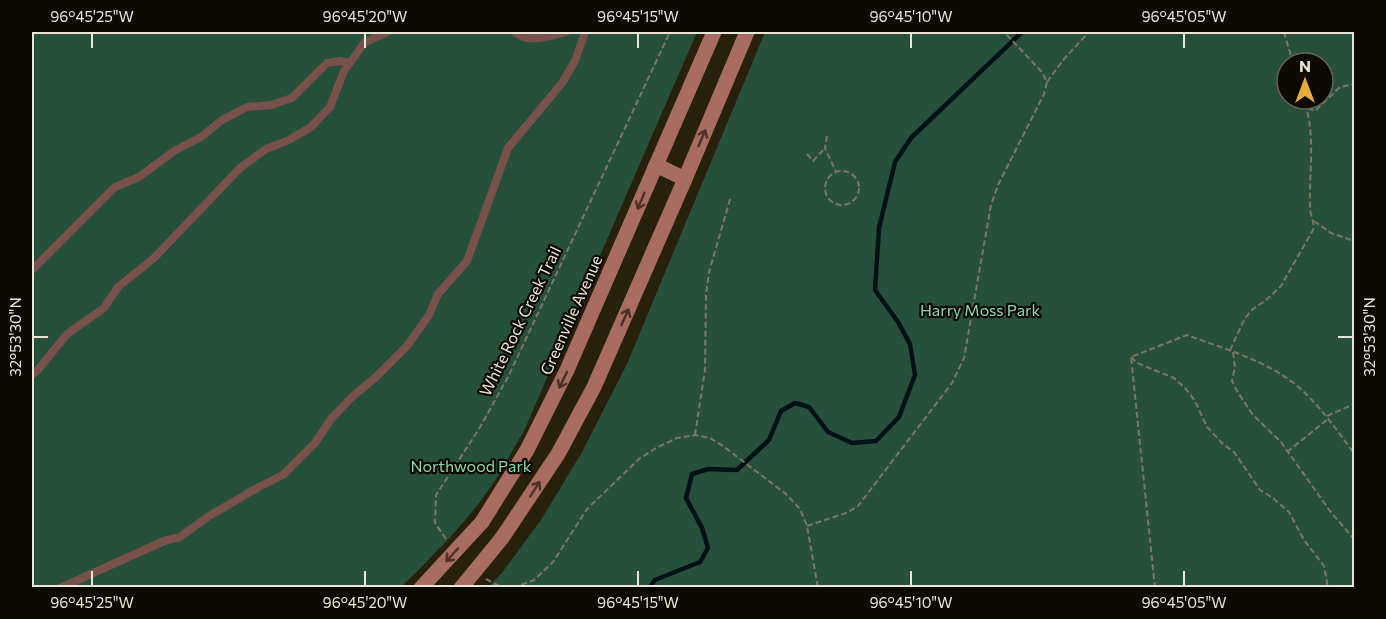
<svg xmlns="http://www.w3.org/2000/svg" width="1386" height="619" font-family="Commissioner,sans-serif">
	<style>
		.green { fill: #27503c; fill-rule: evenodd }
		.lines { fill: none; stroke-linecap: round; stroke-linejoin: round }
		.stream { stroke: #001116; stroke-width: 4.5 }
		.path { stroke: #7b7663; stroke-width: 2; stroke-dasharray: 6 3; stroke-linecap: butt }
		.service { stroke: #78514a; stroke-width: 8 }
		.secondary { stroke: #a96c60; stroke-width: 15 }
		.secondary-bridge { stroke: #a96c60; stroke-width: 15 }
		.oneway { stroke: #4b3128 }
		.ticks { fill: none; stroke: #eae6d8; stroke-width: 2 }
		.labels { text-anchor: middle; stroke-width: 4.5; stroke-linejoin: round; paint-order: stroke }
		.park-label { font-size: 16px; fill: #8ed6b1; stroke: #0d0a03 }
		.street-label { font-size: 16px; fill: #eae6d8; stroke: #0d0a03 }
		.neatline { fill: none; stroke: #eae6d8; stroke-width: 2 }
		.ticks-label { font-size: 15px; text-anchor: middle; fill: #eae6d8 }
	</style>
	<rect width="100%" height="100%" fill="#27200a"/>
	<!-- green -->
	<g class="green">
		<path d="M32 32H697L524 431C514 447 506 464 496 479 470 519 435 554 401 587H32Z"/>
		<path d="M765 32H1354V587H488L501 574 541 520 582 452 627 364ZM1287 63H1323V99H1287Z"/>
	</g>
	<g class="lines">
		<!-- stream -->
		<polyline class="stream" points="649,588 655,580 700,562 708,548 702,528 686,498 692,474 708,469 737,470 769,440 781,411 795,403 809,407 828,432 852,443 876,441 899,417 915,375 910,344 898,322 875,290 879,228 895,162 911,138 1022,32"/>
		<!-- path -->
		<g class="path">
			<polyline points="1284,32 1293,63"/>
			<polyline points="1047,82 1064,59 1089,32"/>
			<polyline points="1308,108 1315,111 1340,87 1354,84"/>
			<polyline points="827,136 825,148 836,172"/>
			<polyline points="807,154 813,161 825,148"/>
			<circle cx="842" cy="188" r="17"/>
			<polyline points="1314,221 1331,233 1354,241"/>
			<path d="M1230 350 1245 318 1253 309 1266 300 1281 286 1313 230C1315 221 1310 216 1310 207 1309 170 1316 136 1304 99"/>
			<polyline points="1233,352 1235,367 1232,381 1237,391 1253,415 1281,442 1330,511 1354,539"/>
			<polyline points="1131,357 1137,363 1174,378 1186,389 1195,401 1207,427 1223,444 1234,452 1260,490 1273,498 1289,512 1304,540 1324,566 1328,588"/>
			<polyline points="1327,416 1354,404"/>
			<polyline points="695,435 705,370 706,295 709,272 731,196"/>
			<polyline points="1287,452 1328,419"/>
			<polyline points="807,526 846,513 858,506 952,383 964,358 991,205 998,185 1044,94 1047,82 1042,72 1004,32"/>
			<polyline points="446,539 435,523 436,495 479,429 508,377 670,32"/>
			<polyline points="486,579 497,585 511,588"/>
			<polyline points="513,588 534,580 553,562 587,509 639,459 656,448 677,438 695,435 710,438 723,446 786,494 800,509 807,526 818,588"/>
			<path d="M1155 588 1131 357 1187 335C1227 350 1273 362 1304 392 1323 410 1338 432 1354 453"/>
		</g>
		<!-- service -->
		<g class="service">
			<path d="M515 32C528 44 551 36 566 32"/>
			<polyline points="32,270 115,187 139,177 174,151 201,137 222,120 247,107 271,105 292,98 327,63 340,61 349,63"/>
			<polyline points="32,375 37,371 67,334 104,308 118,287 154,258 240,168 266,149 289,140 311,127 330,107 344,71 365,42 388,32"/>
			<polyline points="60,588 164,541 180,537 209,516 259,487 283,475 315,443 331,419 352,397 376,377 407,346 429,315 438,294 467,261 508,148 562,83 575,61 585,32"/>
		</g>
		<!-- secondary -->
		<g class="secondary">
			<polyline points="656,165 685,179"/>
			<polyline points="482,522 527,450 567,370 714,32"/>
			<polyline points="502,538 558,454 594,387 685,179 747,32"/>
		</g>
		<!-- secondary-bridge -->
		<g class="secondary-bridge">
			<polyline points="421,588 482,522"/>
			<polyline points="461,588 502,538"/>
		</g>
	</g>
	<!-- one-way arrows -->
	<defs><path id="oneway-shaft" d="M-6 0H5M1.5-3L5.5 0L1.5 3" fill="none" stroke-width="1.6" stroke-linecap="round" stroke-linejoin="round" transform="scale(1.5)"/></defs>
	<g class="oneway">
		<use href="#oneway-shaft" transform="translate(702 138) rotate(-67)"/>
		<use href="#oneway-shaft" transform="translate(641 201) rotate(113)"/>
		<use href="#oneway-shaft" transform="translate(625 317) rotate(-66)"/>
		<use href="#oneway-shaft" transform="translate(563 380) rotate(116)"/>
		<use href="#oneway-shaft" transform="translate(535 489) rotate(-57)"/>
		<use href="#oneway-shaft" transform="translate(452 555) rotate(133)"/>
	</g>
	<!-- ticks -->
	<path class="ticks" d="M92 33V48M365 33V48M638 33V48M911 33V48M1184 33V48M33 337H48M1338 337H1353M92 571V586M365 571V586M638 571V586M911 571V586M1184 571V586"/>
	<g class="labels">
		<!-- park labels -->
		<g class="park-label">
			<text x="980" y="316">Harry Moss Park</text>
			<text x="471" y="472">Northwood Park</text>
		</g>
		<!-- street labels -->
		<g class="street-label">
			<text transform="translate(571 315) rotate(-66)" y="6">Greenville Avenue</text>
			<text transform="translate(520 321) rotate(-64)" y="6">White Rock Creek Trail</text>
		</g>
	</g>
	<!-- border -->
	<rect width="1386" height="619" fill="none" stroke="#0d0a03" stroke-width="66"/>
	<!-- north arrow -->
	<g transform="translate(1305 81)"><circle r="28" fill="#0d0a03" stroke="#656258" stroke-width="1.5"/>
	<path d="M0-4.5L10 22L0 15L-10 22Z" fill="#e7ac37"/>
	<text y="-9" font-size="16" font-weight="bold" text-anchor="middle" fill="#eae6d8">N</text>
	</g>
	<rect x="33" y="33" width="1320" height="553" class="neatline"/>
	<g class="ticks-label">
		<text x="92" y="22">96°45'25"W</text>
		<text x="365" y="22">96°45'20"W</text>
		<text x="638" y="22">96°45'15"W</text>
		<text x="911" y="22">96°45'10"W</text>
		<text x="1184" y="22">96°45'05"W</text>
		<text transform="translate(16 337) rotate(-90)" y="5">32°53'30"N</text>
		<text transform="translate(1370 337) rotate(-90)" y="5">32°53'30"N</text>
		<text x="92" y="608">96°45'25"W</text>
		<text x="365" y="608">96°45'20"W</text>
		<text x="638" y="608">96°45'15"W</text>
		<text x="911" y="608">96°45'10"W</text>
		<text x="1184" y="608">96°45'05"W</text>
	</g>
</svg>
